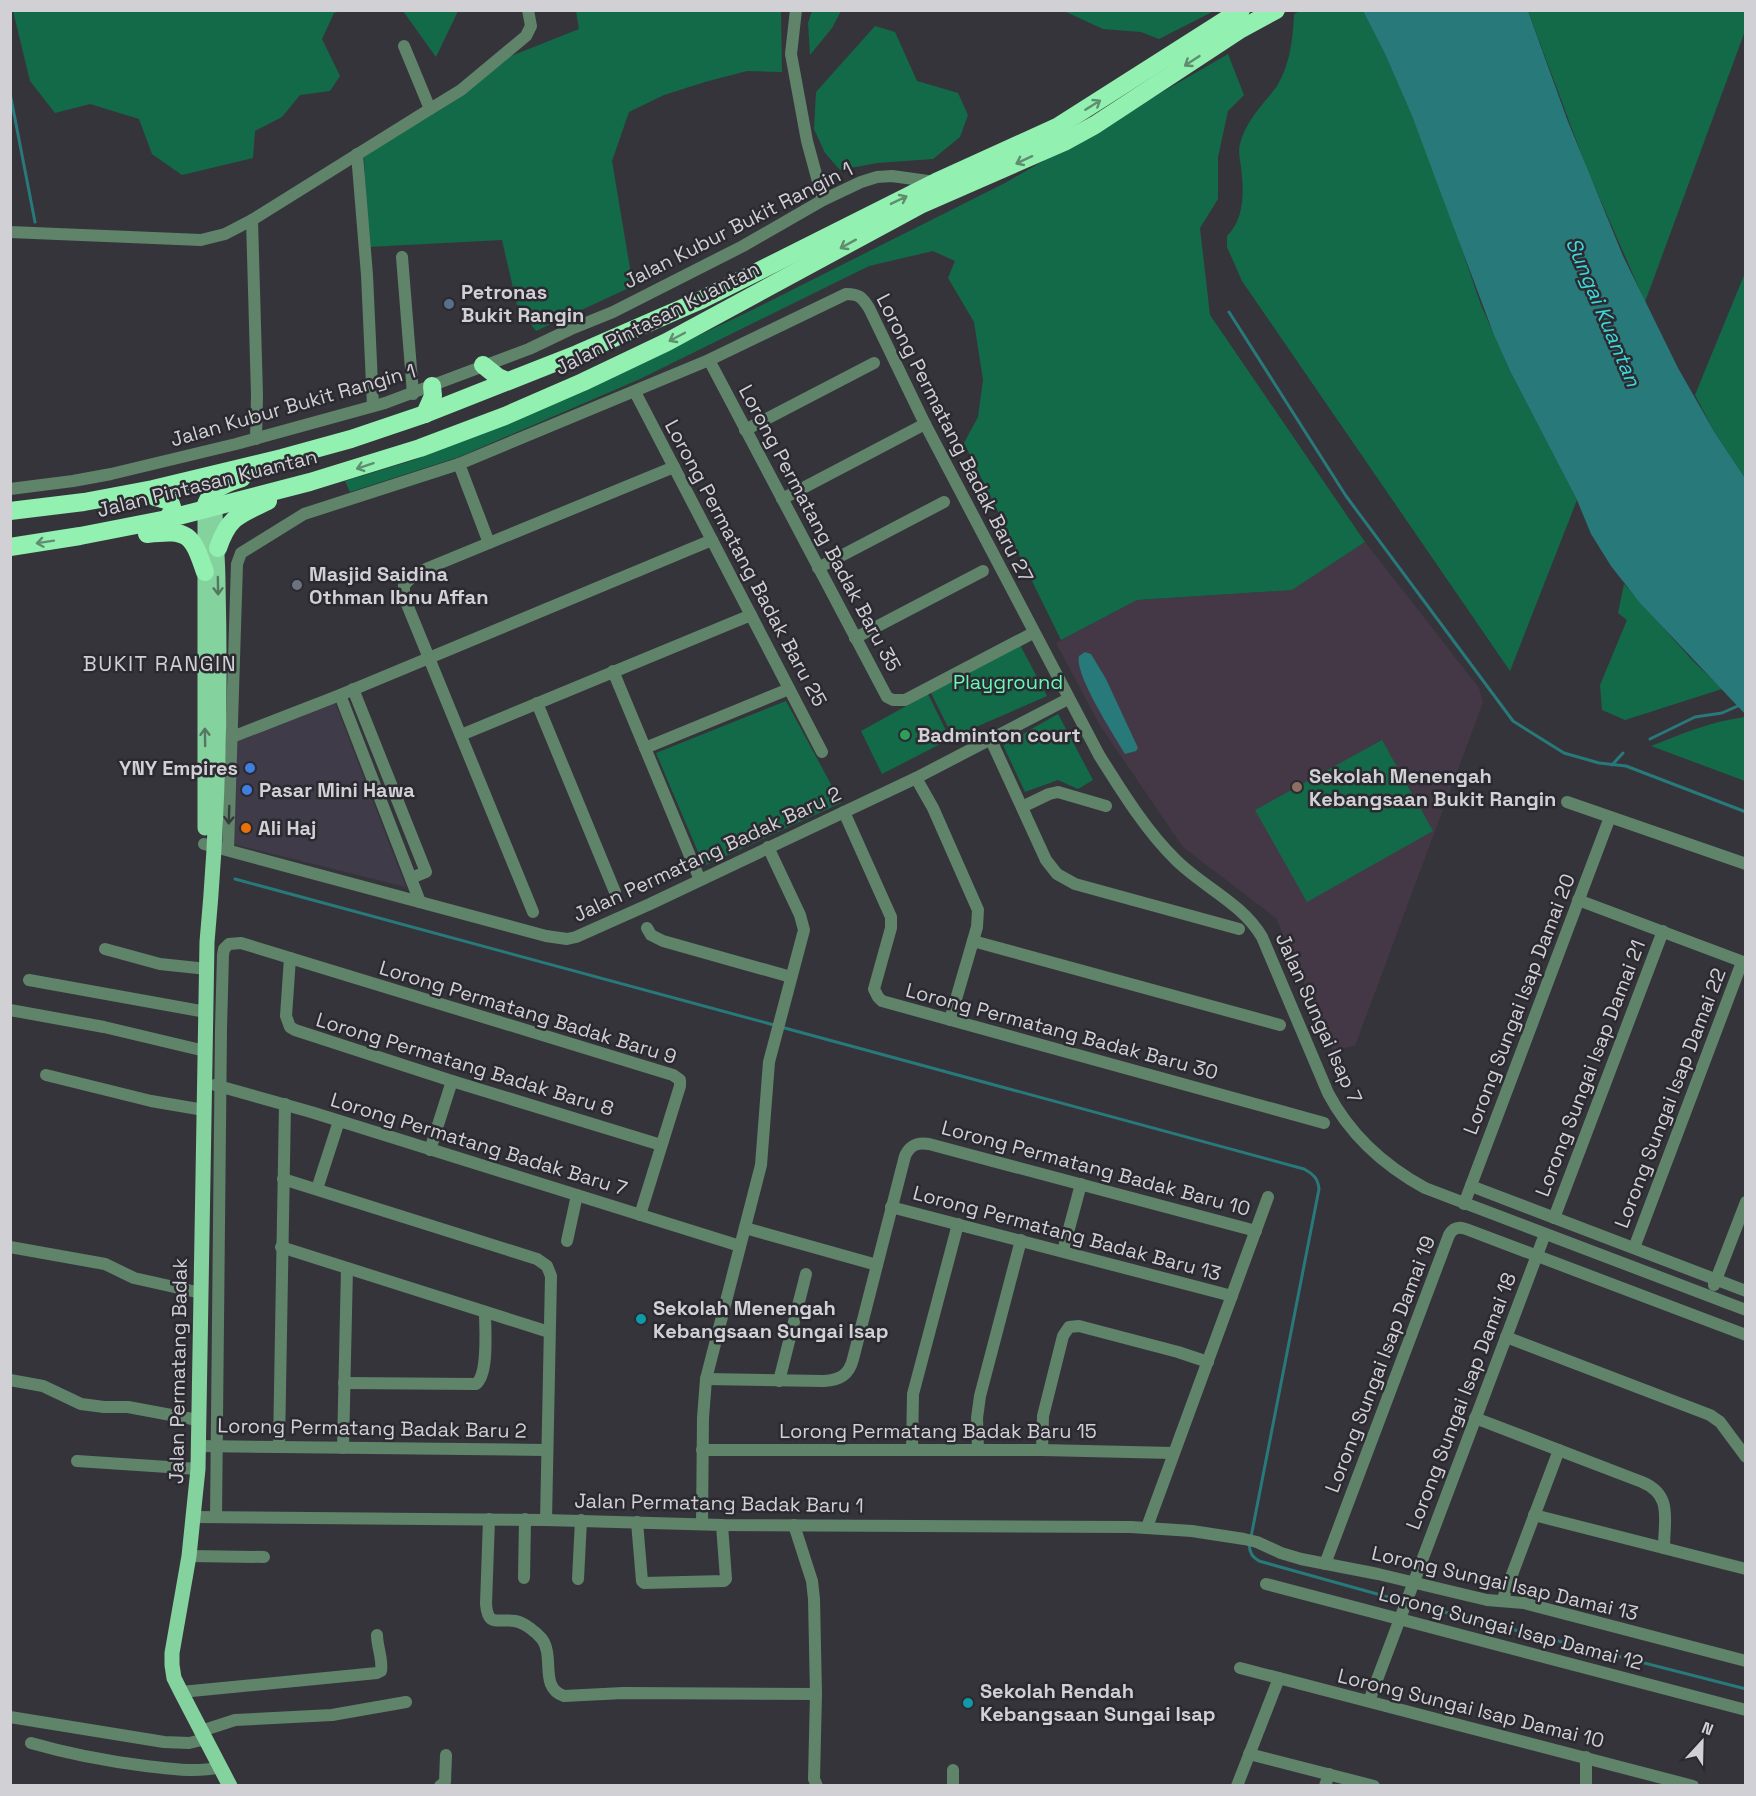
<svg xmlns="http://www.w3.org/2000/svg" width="1756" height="1796" font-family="'Space Grotesk',sans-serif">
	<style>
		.built { fill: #3f3b48 }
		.education { fill: #443847 }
		.green { fill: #126a48 }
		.water { fill: #28797a }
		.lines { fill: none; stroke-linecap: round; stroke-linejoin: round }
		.stream { stroke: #28797a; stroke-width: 3 }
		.minor { stroke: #5f846a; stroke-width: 12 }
		.major { stroke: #84d29d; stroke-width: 15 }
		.highway { stroke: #92f0b0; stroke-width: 18 }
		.oneway { stroke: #5f8d70 }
		.oneway2 { stroke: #547662 }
		.oneway3 { stroke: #363c3c }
		.service-dot { fill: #5c6f8a; stroke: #2c2a31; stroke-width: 2 }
		.worship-dot { fill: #6b7280; stroke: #2c2a31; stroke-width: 2 }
		.leisure-dot { fill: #2e9e5b; stroke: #2c2a31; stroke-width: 2 }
		.shop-dot { fill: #3f7fe0; stroke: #2c2a31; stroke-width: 2 }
		.education-dot { fill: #8d6e63; stroke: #2c2a31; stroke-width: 2 }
		.food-dot { fill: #e8710a; stroke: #2c2a31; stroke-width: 2 }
		.culture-dot { fill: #0f9aa8; stroke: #2c2a31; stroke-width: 2 }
		.labels { text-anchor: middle; stroke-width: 5; stroke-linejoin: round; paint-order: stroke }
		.street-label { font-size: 20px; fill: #d1d0d5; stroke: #2c2a31 }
		.poi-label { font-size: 20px; font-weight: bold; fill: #d1d0d5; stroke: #2c2a31; text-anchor: start }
		.park-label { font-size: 20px; fill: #66f9b8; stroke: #2c2a31 }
		.water-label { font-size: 21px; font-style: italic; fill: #3bd9db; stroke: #2c2a31 }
		.neighbourhood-label { font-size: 21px; letter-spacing: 1.5px; fill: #d1d0d5; stroke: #2c2a31 }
	</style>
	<rect width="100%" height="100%" fill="#36343b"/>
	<!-- built -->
	<polygon class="built" points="334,700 406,887 233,844 237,740"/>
	<!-- education -->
	<polygon class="education" points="1365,542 1479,688 1483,702 1355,1046 1333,1050 1276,918 1183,847 1101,727 1056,643 1137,600 1292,590"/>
	<!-- green -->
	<g class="green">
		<polygon points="13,11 342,11 334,13 322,39 340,76 330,91 300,95 282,117 255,131 253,158 182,175 152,154 139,119 90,104 55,113 30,81"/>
		<polygon points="403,11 458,11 436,57"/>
		<polygon points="576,11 781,11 782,72 747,71 705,82 664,95 629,112 612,161 633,286 536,331 517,305 502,240 368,247 364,155 491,64 579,29"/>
		<polygon points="812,11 841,11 832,28 810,55 808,23"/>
		<polygon points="1064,11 1214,11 1159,39 1141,32 1103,29"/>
		<path d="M1300 11H1363L1385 54 1412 116 1449 212 1481 305 1511 373 1577 500 1510 671 1242 281 1227 247V236C1245 218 1244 191 1241 167 1240 159 1238 151 1240 144 1246 120 1263 105 1277 86 1290 65 1293 38 1294 14Z"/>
		<polygon points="1528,11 1745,11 1745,31 1645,302 1587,169"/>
		<polygon points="875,26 895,32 917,81 958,93 968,115 960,137 933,159 877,163 840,170 825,153 814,129 816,92"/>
		<polygon points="1228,54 1244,95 1228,111 1218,157 1218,199 1200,228 1210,315 1365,542 1292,590 1137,600 1061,640 964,443 978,417 983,380 974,322 948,278 955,261 933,251 869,266 640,379 459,457 350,492 345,481 414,460 592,386 748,312 1005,183"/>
		<polygon points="1745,273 1745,478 1715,433 1695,395"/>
		<polygon points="1624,584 1692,660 1722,689 1625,720 1602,710 1600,685 1627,620 1618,613"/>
		<polygon points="1019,643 1047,696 953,737 931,693"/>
		<polygon points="928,694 950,739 882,774 861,731"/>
		<polygon points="786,701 841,803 704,866 656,753"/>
		<polygon points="1058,714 1093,780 1078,789 1058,780 1025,792 1003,745"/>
		<path d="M1745 717V781L1651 746C1682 734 1712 721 1745 717Z"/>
		<polygon points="1382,740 1433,831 1307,902 1255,810"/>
	</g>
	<!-- water -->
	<g class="water">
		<polygon points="1363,11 1528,11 1567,119 1623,256 1678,368 1715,433 1745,478 1745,714 1640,603 1611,566 1591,534 1577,500 1511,373 1494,335 1412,116 1385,54"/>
		<path d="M1085 652 1091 654 1106 679 1138 748 1136 751 1125 754C1114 735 1074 674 1079 656Z"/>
	</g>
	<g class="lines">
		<!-- stream -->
		<g class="stream">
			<polyline points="10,93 35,222"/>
			<polyline points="1229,312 1346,496 1513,721 1564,753 1599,763 1626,766 1746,812"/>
			<polyline points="1650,739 1695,717 1722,713 1740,705"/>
			<polyline points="1612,765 1623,753"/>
			<polyline points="235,879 774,1025"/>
			<path d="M781 1027 1304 1169C1313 1174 1318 1178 1319 1189L1251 1537"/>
			<path d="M1250 1543C1248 1552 1252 1557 1259 1561L1395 1599"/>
			<polyline points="1417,1605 1746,1689"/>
		</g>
		<!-- minor -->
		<g class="minor">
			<polyline points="796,10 791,54 807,141 823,200"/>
			<polyline points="430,109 461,90 526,36 531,26 528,10"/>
			<polyline points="357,154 367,275 373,406"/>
			<polyline points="252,220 257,395 256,439"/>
			<polyline points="10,232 201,240 225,234 252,220 430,109 404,46"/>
			<polyline points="402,257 413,394"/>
			<polyline points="709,360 887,697 893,700 905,700 1033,633"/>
			<polyline points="635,392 822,752"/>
			<polyline points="745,430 874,363"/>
			<polyline points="459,464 489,543"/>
			<polyline points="10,489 73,481 111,474 236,444 385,403 529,349 571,329 613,312 743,246 823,200 861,182 877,177 892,176 935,182"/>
			<polyline points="782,499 925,424"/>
			<polyline points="818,568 944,502"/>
			<polyline points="855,638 983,571"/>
			<polyline points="613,671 700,880"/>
			<polyline points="353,689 426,872 411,878"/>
			<polyline points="340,695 420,902"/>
			<polyline points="537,703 615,892"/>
			<polyline points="461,735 751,615"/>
			<polyline points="232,737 340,695 712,540"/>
			<polyline points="991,740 1046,860 1057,874 1075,884 1239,929"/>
			<polyline points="645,748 789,689"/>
			<polyline points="916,778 933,808 978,910 977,927 950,1020"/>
			<polyline points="1567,802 1746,864"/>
			<polyline points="1022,807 1049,794 1058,792 1106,806"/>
			<polyline points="844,812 891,917 891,928 874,989 878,997 882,1001 1324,1123"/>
			<polyline points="204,844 546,936 567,939 576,937 650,904 916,778 1068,699"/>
			<path d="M228 850 237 564 241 553 304 514 459 464 709 360 846 294C859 294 862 297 869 308L925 424 1099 755C1121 790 1146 831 1176 860 1203 887 1242 903 1262 937L1328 1093C1350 1135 1383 1165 1425 1188L1746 1310"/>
			<polyline points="1578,900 1746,963"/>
			<polyline points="533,912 404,597 404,585 416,573 674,467"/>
			<polyline points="647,928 651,935 663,941 791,977"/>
			<polyline points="973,941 1280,1025"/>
			<polyline points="105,949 160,964 207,969"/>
			<polyline points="290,958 286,1016 290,1027 295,1030 452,1081 661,1145"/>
			<polyline points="29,980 206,1012"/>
			<polyline points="10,1010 104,1027 205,1051"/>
			<polyline points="46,1075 151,1101 204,1110"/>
			<polyline points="215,1085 311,1112 740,1246"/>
			<polyline points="430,1150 452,1081"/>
			<polyline points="283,1179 537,1259 547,1266 551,1276 546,1520"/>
			<polyline points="1471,1186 1746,1291"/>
			<polyline points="317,1189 339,1121"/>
			<polyline points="1464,1204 1610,817"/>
			<polyline points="891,1207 1232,1296"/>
			<polyline points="1554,1218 1663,931"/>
			<polyline points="745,1228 877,1265"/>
			<polyline points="567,1241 577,1195"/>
			<polyline points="10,1247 105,1264 134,1278 201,1293"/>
			<polyline points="281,1247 549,1332"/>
			<polyline points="1634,1248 1742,962"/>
			<polyline points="1063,1251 1081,1184"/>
			<polyline points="1714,1285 1746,1202"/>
			<polyline points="1506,1337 1710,1415 1720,1422 1746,1457"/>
			<path d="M706 1379 824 1381C840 1380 849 1375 853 1359L905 1156C910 1145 917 1142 929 1144L1256 1231"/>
			<polyline points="10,1380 43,1386 81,1404 104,1407 128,1407 198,1420"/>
			<polyline points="779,1381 806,1274"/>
			<path d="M344 1383 476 1384C489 1374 485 1329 485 1312"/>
			<path d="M1475 1418 1642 1482C1673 1495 1664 1519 1664 1548"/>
			<polyline points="198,1446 546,1450"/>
			<polyline points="279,1447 285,1104"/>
			<polyline points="343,1448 347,1268"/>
			<polyline points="702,1450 1042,1450 1173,1453"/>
			<polyline points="912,1450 913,1394 958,1224"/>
			<polyline points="978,1450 977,1418 980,1396 1021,1240"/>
			<polyline points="1042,1450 1043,1416 1063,1336 1069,1327 1079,1326 1178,1352 1208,1362"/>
			<polyline points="77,1461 198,1469"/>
			<polyline points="1534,1515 1746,1569"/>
			<polyline points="194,1517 546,1520 722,1525 1131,1527 1192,1531 1244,1539 1257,1542 1281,1553 1301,1559 1378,1574 1487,1600 1524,1603 1746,1661"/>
			<polyline points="216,1517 221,1029 223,955 224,949 229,944 241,943 673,1075 680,1080 680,1086 640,1215"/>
			<path d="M489 1519 486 1604C488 1628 498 1618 515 1621 525 1623 536 1632 542 1639 555 1657 539 1688 564 1696L623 1693 816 1694"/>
			<polyline points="637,1522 642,1581 644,1583 724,1581 726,1579 722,1525"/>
			<polyline points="702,1524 703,1418 706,1379 761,1165 769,1062 804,930 800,915 768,847"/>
			<polyline points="794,1525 812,1581 814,1599 816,1694 814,1779 817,1786"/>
			<polyline points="1147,1527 1268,1197"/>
			<polyline points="189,1556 264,1557"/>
			<path d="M1325 1564 1449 1235C1453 1228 1458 1226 1466 1229L1746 1335"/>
			<polyline points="524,1578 525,1519"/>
			<polyline points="578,1579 581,1520"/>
			<polyline points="1266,1584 1746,1710"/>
			<polyline points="1502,1601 1559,1450"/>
			<polyline points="1240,1668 1693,1786"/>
			<path d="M181 1692 377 1673 381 1671C383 1659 377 1647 377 1635"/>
			<polyline points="1369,1701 1545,1234"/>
			<polyline points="10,1717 164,1742 189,1743 206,1739"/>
			<polyline points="201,1731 235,1720 332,1715 406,1702"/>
			<path d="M31 1743C69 1754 106 1761 146 1766 172 1769 195 1773 221 1767"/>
			<polyline points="1249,1754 1374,1786"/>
			<polyline points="953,1770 953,1786"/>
			<polyline points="440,1786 445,1782 446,1755"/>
			<polyline points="1237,1786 1279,1678"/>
			<polyline points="1325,1786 1329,1774"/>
			<polyline points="1586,1786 1586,1757"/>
		</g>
		<!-- major -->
		<g class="major">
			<path d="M215 506C215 533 218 558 218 584 221 704 218 824 207 942L198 1469 189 1556 172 1653V1665L174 1678 181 1692 230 1786"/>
			<polyline points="205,828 205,514"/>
		</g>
		<!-- highway -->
		<g class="highway">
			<polyline points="483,365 498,377 507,381"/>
			<polyline points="425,414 433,396 432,386"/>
			<polyline points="155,497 170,501 173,510 167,519"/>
			<path d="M205 509C208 490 225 483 242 478"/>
			<polyline points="10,511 84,502 153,489 282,458 351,439 425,414 577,354 701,300 936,182 1057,127 1241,10"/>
			<path d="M147 534C189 529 192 534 205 572"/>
			<polyline points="10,547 80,536 167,519 310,482 420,448 505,416 583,382 667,342 920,205 1064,142 1095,125 1241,29 1276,10"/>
			<path d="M218 548C229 516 239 515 268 501"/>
		</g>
	</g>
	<!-- one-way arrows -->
	<defs><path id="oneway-shaft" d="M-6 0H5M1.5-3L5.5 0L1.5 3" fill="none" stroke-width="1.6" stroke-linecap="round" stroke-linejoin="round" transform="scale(1.5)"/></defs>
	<g class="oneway">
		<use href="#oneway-shaft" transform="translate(1192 61) rotate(147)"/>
		<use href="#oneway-shaft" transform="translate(1093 105) rotate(-32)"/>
		<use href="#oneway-shaft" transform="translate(1024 160) rotate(155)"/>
		<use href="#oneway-shaft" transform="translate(899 200) rotate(-26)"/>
		<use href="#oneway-shaft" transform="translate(848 244) rotate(151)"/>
		<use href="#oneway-shaft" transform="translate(677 337) rotate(152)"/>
		<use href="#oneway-shaft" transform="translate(365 466) rotate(162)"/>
		<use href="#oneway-shaft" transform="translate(45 542) rotate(171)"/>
	</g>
	<g class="oneway2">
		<use href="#oneway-shaft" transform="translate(218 586) rotate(89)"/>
		<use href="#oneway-shaft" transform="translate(205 737) rotate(-91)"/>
	</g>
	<use class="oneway3" href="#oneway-shaft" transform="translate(229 815) rotate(92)"/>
	<!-- markers -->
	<circle class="service-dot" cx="449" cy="304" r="6"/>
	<circle class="worship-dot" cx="297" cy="585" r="6"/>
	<circle class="leisure-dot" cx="905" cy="735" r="6"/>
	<g class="shop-dot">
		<circle cx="250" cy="768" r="6"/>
		<circle cx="247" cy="790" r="6"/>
	</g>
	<circle class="education-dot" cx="1297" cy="787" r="6"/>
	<circle class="food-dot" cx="246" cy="828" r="6"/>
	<g class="culture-dot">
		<circle cx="641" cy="1319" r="6"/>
		<circle cx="968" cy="1703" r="6"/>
	</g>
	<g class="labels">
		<!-- street labels -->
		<g class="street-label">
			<text transform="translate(738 225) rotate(-27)" y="7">Jalan Kubur Bukit Rangin 1</text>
			<text transform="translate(657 318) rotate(-27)" y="7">Jalan Pintasan Kuantan</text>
			<text transform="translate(293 405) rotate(-16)" y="7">Jalan Kubur Bukit Rangin 1</text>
			<text transform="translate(955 438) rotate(63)" y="7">Lorong Permatang Badak Baru 27</text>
			<text transform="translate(207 483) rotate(-14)" y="7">Jalan Pintasan Kuantan</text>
			<text transform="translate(820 528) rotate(62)" y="7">Lorong Permatang Badak Baru 35</text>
			<text transform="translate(746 563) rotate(62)" y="7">Lorong Permatang Badak Baru 25</text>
			<text transform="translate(707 854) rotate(-25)" y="7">Jalan Permatang Badak Baru 2</text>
			<text transform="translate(1519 1004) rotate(-69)" y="7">Lorong Sungai Isap Damai 20</text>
			<text transform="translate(528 1012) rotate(17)" y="7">Lorong Permatang Badak Baru 9</text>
			<text transform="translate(1319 1018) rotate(66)" y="7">Jalan Sungai Isap 7</text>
			<text transform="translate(1062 1031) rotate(15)" y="7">Lorong Permatang Badak Baru 30</text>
			<text transform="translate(465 1064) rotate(17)" y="7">Lorong Permatang Badak Baru 8</text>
			<text transform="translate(1590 1068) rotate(-69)" y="7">Lorong Sungai Isap Damai 21</text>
			<text transform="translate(1670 1098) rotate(-69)" y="7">Lorong Sungai Isap Damai 22</text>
			<text transform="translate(479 1144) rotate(17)" y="7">Lorong Permatang Badak Baru 7</text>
			<text transform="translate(1096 1168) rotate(15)" y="7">Lorong Permatang Badak Baru 10</text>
			<text transform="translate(1067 1233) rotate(15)" y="7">Lorong Permatang Badak Baru 13</text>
			<text transform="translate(1380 1364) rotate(-69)" y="7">Lorong Sungai Isap Damai 19</text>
			<text transform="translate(178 1371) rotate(-89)" y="7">Jalan Permatang Badak</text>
			<text transform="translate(1461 1401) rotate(-69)" y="7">Lorong Sungai Isap Damai 18</text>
			<text transform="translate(372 1428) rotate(1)" y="7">Lorong Permatang Badak Baru 2</text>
			<text x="938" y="1438">Lorong Permatang Badak Baru 15</text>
			<text transform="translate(719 1503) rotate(1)" y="7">Jalan Permatang Badak Baru 1</text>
			<text transform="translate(1505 1583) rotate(13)" y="7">Lorong Sungai Isap Damai 13</text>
			<text transform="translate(1511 1628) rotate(15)" y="7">Lorong Sungai Isap Damai 12</text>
			<text transform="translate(1471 1708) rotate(14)" y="7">Lorong Sungai Isap Damai 10</text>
		</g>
		<!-- poi labels -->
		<g class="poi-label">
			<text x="461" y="299">Petronas<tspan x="461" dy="23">Bukit Rangin</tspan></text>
			<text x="309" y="581">Masjid Saidina<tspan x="309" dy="23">Othman Ibnu Affan</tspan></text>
			<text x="917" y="742">Badminton court</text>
			<text x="238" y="775" text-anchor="end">YNY Empires</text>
			<text x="1309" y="783">Sekolah Menengah<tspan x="1309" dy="23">Kebangsaan Bukit Rangin</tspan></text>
			<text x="259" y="797">Pasar Mini Hawa</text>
			<text x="258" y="835">Ali Haj</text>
			<text x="653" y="1315">Sekolah Menengah<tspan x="653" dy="23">Kebangsaan Sungai Isap</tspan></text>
			<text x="980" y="1698">Sekolah Rendah<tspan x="980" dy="23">Kebangsaan Sungai Isap</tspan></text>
		</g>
		<!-- park labels -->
		<g class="park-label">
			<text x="1008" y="689">Playground</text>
		</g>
		<!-- water labels -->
		<g class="water-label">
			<text transform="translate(1603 312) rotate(67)" y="7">Sungai Kuantan</text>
		</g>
		<!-- neighbourhood labels -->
		<g class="neighbourhood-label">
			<text x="160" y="671">BUKIT RANGIN</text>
		</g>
	</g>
	<!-- border -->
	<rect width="1756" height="1796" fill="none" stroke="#d1d0d5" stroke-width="24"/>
	<!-- north arrow -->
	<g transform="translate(1702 1742) rotate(22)" stroke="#2c2a31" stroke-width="4.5" paint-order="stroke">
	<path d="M0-4.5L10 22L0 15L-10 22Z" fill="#d1d0d5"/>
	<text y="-9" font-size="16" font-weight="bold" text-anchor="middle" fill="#d1d0d5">N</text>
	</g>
</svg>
